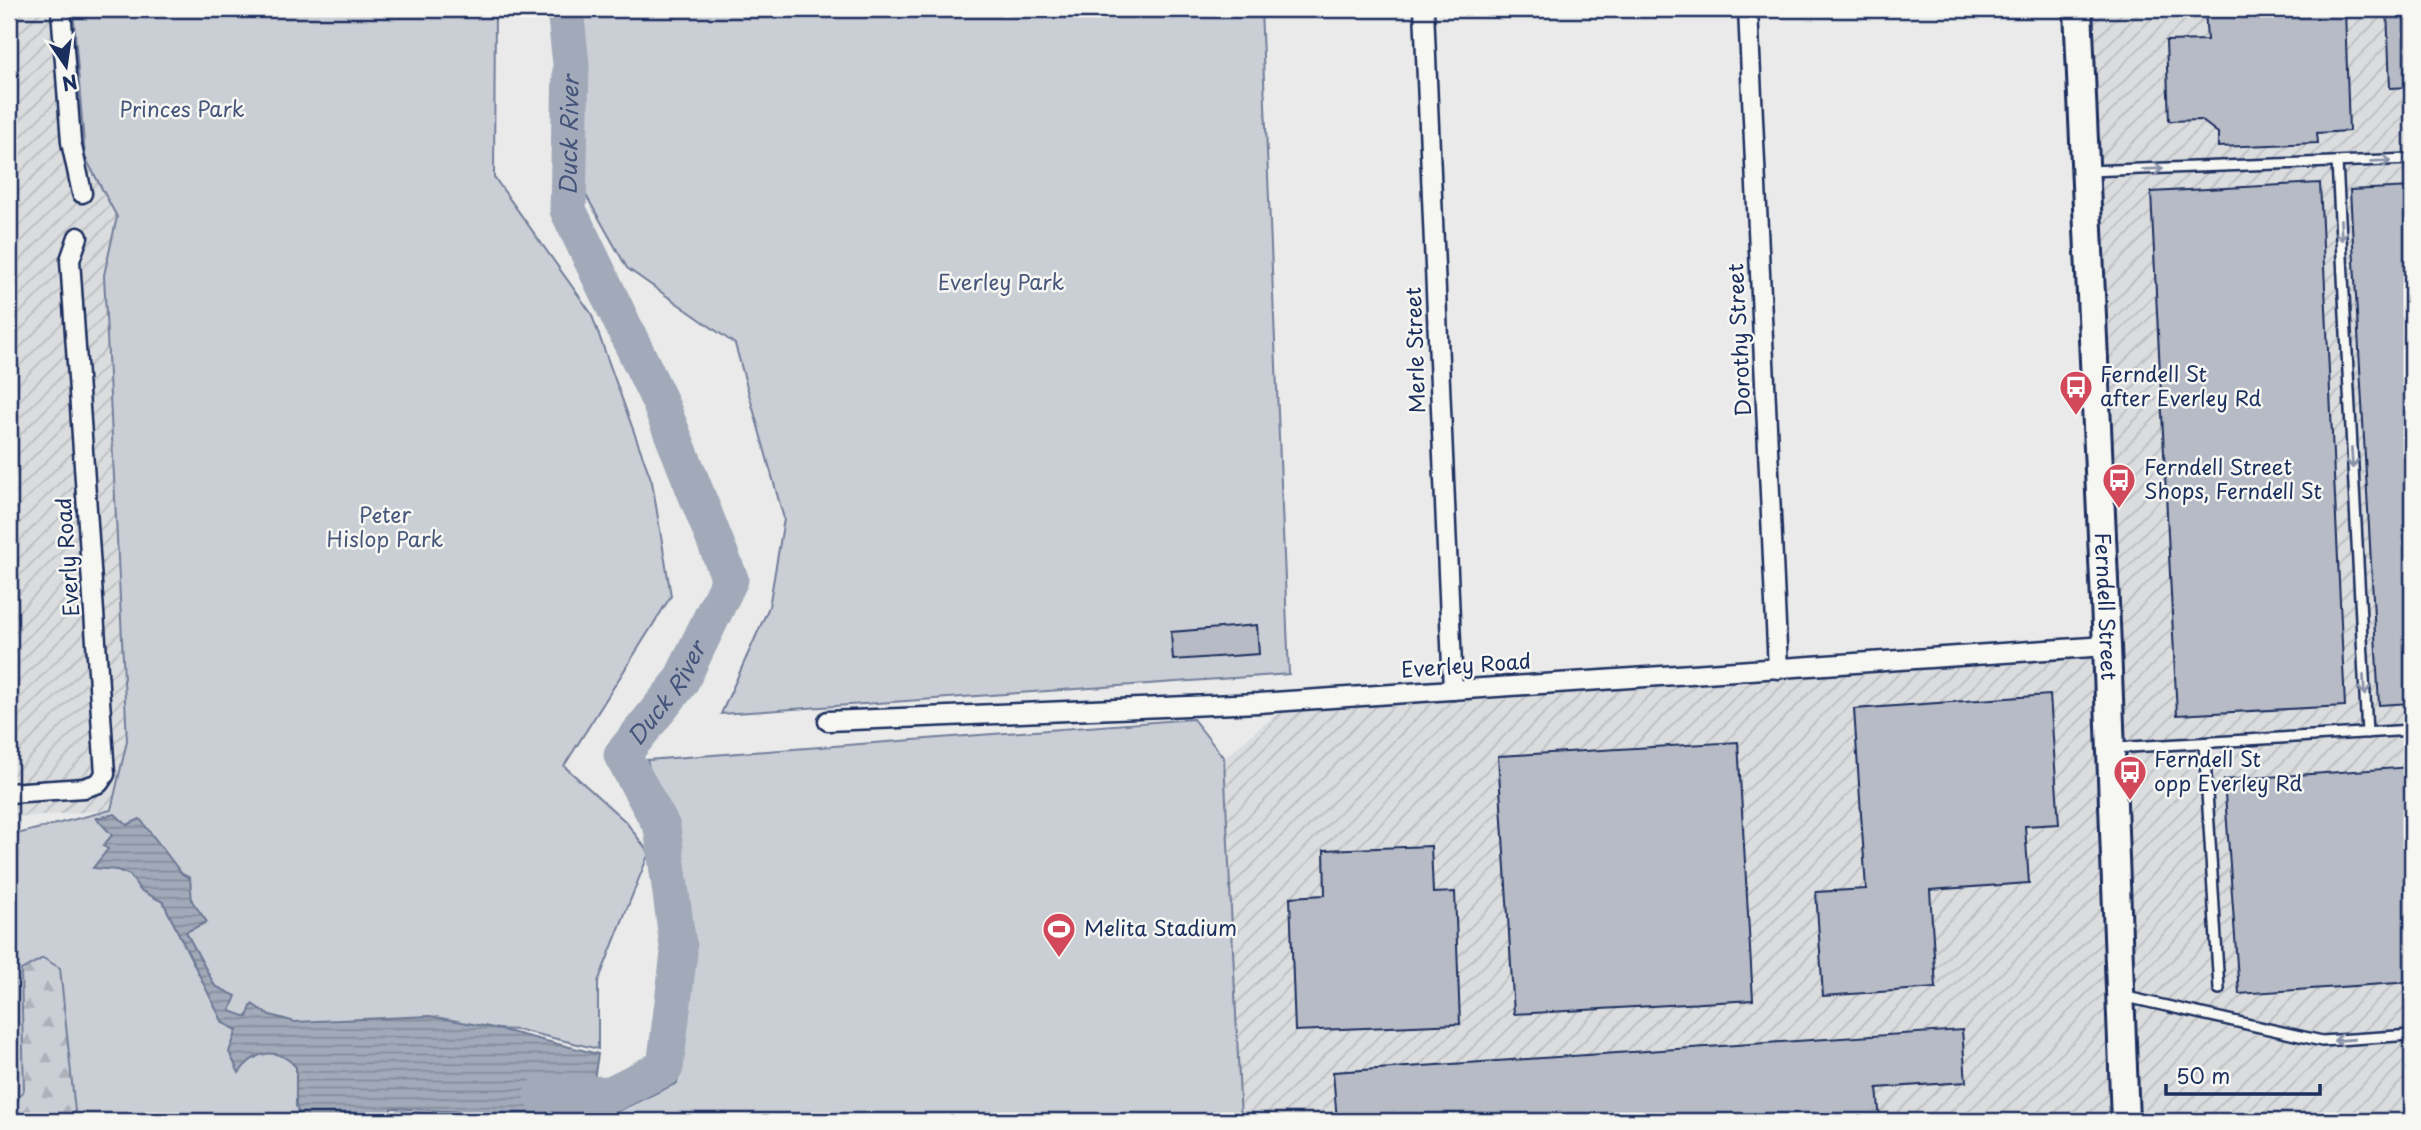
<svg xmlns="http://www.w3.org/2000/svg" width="2421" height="1130" font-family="'Playpen Sans',sans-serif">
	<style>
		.industrial { fill: url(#industrial-furrows) }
		.green { fill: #caced5; stroke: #727e9a; stroke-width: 2 }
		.forest { fill: url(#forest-firs); stroke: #727e9a; stroke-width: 2 }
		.water { fill: url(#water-rules); stroke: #6c7995; stroke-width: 2 }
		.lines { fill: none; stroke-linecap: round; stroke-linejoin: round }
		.river { stroke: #a2aaba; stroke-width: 37 }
		.building { fill: #b6bbc6; stroke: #1b2f5e; stroke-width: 2 }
		.lane-casing { stroke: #1b2f5e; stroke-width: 14 }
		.street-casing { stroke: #1b2f5e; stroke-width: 23 }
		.secondary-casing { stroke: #1b2f5e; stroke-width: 32 }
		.lane { stroke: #f6f6f2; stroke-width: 9 }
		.street { stroke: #f6f6f2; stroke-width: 18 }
		.secondary { stroke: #f6f6f2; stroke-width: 26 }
		.oneway { stroke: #8892a8 }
		.labels { text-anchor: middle; stroke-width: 5; stroke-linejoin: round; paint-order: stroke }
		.park-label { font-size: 21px; fill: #47577c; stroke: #f6f6f2 }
		.street-label { font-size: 21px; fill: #1b2f5e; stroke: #f6f6f2 }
		.poi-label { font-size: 21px; fill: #1b2f5e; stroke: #f6f6f2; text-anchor: start }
		.water-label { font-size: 23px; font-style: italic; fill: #44547a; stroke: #f6f6f2 }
	</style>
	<defs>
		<pattern id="industrial-furrows" width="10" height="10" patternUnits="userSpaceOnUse" patternTransform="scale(1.75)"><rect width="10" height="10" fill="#dadcde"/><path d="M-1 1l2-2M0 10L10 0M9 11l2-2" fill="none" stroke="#babdc1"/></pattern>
		<pattern id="forest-firs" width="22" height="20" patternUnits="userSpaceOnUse" patternTransform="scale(1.75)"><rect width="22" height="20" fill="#caced5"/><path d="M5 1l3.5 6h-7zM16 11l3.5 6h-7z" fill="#adb1b9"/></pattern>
		<pattern id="water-rules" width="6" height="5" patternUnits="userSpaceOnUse" patternTransform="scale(1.75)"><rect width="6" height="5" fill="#a2aaba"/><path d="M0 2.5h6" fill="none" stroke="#838b9a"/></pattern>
	</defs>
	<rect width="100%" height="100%" fill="#e9eae9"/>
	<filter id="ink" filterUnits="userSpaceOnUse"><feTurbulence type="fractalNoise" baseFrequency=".0143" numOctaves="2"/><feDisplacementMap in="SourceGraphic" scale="14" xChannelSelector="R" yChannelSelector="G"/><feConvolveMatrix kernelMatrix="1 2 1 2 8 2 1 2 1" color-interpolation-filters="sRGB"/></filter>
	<g filter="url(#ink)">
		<!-- industrial -->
		<g class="industrial">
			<polygon points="9,9 73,9 85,156 117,217 104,275 127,741 111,810 9,818"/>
			<polygon points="2078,9 2412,9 2412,1121 1241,1121 1224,758 1293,700 2107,646"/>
		</g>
		<!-- green -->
		<g class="green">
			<polygon points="73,9 495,9 494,177 591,313 652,482 671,596 564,766 626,822 649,853 598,982 598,1049 520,1030 394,1025 325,1121 9,1121 9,836 111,810 127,741 104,275 117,217 85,157"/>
			<polygon points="570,9 1261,9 1289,674 721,714 769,607 784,519 735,344 627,268 556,142 574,27"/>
			<polygon points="1193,719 1224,758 1241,1121 597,1121 677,1083 696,944 647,760"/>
			<polygon points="397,1111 545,1121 398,1121"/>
		</g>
		<!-- forest -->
		<polygon class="forest" points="43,958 60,968 76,1121 9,1121 9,1114 24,1089 21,970"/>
		<!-- water -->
		<path class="water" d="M115 814 127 825 140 819 182 874 190 878 192 901 207 922 186 932 215 986 236 996 230 1011 247 1017 252 1004 267 1014 295 1022 430 1016 494 1028 598 1054 588 1119 391 1108V1121H301L296 1106V1067C277 1046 254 1051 239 1073L229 1052 237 1030 223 1023 163 902 140 890 130 875 117 870 93 868 108 849 103 846 112 835 96 818Z"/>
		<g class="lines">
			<!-- river -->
			<path class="river" id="s1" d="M542 1095 611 1094 665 1067 679 953 662 827 622 755 680 683 730 579 659 400 568 210 571 64 565 9"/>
		</g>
		<!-- building -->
		<g class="building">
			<polygon points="2205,9 2345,9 2349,131 2317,133 2318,143 2218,147 2218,133 2201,120 2169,121 2166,41 2207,40"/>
			<polygon points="2387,9 2412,9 2412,87 2390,88"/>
			<polygon points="2320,183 2345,706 2177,715 2151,192"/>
			<polygon points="2412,187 2412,703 2379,705 2350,190"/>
			<polygon points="1257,625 1259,654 1173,660 1171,632"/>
			<polygon points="2050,695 2059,824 2025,826 2029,883 1930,890 1936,988 1823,996 1816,892 1866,889 1854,709"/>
			<polygon points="1738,742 1753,1000 1514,1014 1498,756"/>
			<polygon points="2412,767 2412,982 2239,994 2224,780"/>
			<polygon points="1431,846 1433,893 1455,892 1460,1024 1295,1031 1290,897 1325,895 1324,850"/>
			<polygon points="1962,1030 1966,1082 1877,1088 1880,1121 1337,1121 1333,1072"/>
		</g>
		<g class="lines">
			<defs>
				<g id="lane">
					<polyline points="2337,162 2367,733"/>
					<polyline points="2087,171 2412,159"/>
					<polyline points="2204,743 2219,989"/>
					<polyline points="2114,748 2412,730"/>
					<polyline points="2122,996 2322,1041 2412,1035"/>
				</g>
				<g id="street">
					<polyline points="61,9 71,142 82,193"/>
					<polyline points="1424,9 1453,690"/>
					<polyline points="1748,9 1778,669"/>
					<polyline points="828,721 1259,703 2107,646"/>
					<polyline points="9,793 84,788 99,783 105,774 70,260 78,237"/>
				</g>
				<g id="secondary">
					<path id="s2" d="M2078 9 2107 646 2125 1121"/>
				</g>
			</defs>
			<!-- lane casing -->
			<use href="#lane" class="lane-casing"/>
			<!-- street casing -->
			<use href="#street" class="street-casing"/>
			<!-- secondary casing -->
			<use href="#secondary" class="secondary-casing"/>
			<!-- lane -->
			<use href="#lane" class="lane"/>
			<!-- street -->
			<use href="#street" class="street"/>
			<!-- secondary -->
			<use href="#secondary" class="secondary"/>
		</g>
		<!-- one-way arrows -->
		<defs><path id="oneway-shaft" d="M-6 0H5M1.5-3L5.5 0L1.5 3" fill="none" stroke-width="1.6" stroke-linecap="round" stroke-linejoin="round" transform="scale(1.75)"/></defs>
		<g class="oneway">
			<use href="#oneway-shaft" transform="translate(2381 161) rotate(-2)"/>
			<use href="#oneway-shaft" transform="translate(2153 169) rotate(-2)"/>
			<use href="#oneway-shaft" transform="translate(2341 230) rotate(87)"/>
			<use href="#oneway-shaft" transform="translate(2352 458) rotate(87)"/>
			<use href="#oneway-shaft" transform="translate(2364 685) rotate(87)"/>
			<use href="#oneway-shaft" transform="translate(2344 1040) rotate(176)"/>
		</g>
	</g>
	<!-- icons -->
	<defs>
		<symbol id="bus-pin" viewBox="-11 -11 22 30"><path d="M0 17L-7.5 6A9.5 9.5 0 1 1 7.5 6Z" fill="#d1495b" stroke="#f6f6f2"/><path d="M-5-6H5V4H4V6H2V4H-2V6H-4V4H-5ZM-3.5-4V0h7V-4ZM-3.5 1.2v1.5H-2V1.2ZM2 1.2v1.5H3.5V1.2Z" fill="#fff"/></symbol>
		<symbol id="stadium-pin" viewBox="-11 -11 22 30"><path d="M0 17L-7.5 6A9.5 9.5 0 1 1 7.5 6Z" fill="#d1495b" stroke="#f6f6f2"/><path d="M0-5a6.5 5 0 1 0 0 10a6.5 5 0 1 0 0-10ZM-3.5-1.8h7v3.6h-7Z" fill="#fff"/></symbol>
	</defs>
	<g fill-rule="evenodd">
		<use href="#bus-pin" x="2057" y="368" width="38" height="52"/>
		<use href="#bus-pin" x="2100" y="461" width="38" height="52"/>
		<use href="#bus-pin" x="2111" y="753" width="38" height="52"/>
		<use href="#stadium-pin" x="1040" y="910" width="38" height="52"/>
	</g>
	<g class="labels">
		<!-- park labels -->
		<g class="park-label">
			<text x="182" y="117">Princes Park</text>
			<text x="1001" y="290">Everley Park</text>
			<text x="385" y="523">Peter<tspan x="385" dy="24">Hislop Park</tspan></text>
		</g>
		<!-- street labels -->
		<g class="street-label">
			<text transform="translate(1740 340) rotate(-93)" y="7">Dorothy Street</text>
			<text transform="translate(1416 350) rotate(-92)" y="7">Merle Street</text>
			<text transform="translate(68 557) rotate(-94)" y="7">Everly Road</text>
			<text dy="7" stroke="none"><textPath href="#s2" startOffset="598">Ferndell Street</textPath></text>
			<text transform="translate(1466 666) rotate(-4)" y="7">Everley Road</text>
		</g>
		<!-- poi labels -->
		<g class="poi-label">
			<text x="2100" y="382">Ferndell St<tspan x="2100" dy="24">after Everley Rd</tspan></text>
			<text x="2144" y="475">Ferndell Street<tspan x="2144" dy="24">Shops, Ferndell St</tspan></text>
			<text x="2154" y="767">Ferndell St<tspan x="2154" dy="24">opp Everley Rd</tspan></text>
			<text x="1084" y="936">Melita Stadium</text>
		</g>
		<!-- water labels -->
		<g class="water-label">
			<text dy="8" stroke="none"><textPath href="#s1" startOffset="1139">Duck River</textPath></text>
			<text dy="8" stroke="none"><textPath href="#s1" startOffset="530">Duck River</textPath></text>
		</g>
	</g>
	<!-- margin -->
	<rect width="2421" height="1130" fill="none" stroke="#f6f6f2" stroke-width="35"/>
	<rect x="18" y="18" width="2386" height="1095" fill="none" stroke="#1b2f5e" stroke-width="2.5" filter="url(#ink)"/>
	<!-- north arrow -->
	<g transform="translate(66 66) rotate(167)" stroke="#f6f6f2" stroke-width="5" paint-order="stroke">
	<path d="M0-5L12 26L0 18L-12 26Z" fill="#1b2f5e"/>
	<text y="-10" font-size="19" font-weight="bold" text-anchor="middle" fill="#1b2f5e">N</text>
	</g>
	<!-- scale -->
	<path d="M2166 1084v10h154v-10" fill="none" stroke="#1b2f5e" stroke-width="3.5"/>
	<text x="2176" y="1084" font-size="21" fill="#1b2f5e" stroke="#f6f6f2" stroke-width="5" paint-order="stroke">50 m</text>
</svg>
